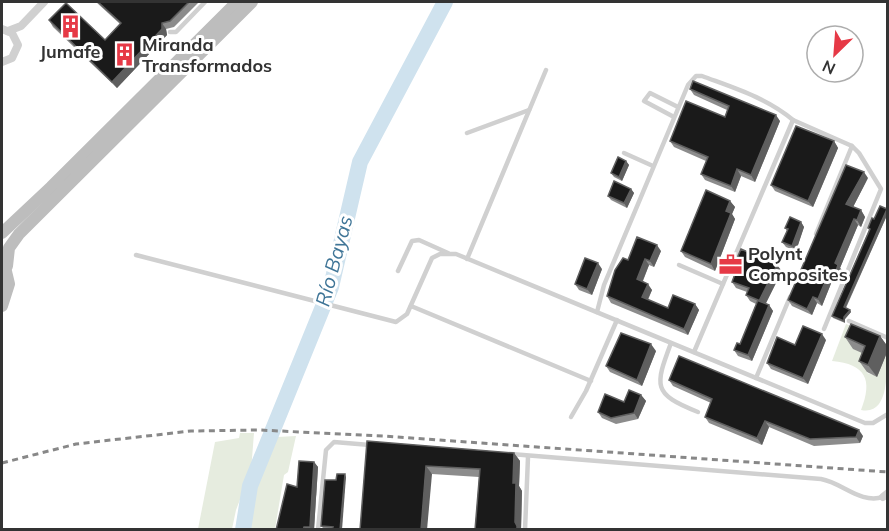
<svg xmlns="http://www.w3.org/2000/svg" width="889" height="531" font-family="Mulish,sans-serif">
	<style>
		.green { fill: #e6ecdf }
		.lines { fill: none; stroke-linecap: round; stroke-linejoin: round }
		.river { stroke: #cfe2ee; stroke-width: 16 }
		.lane { stroke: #d0d0d0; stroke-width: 4.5 }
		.street { stroke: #d0d0d0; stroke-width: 8 }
		.secondary { stroke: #bdbdbd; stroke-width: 12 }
		.rail { stroke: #888; stroke-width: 3; stroke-dasharray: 6 4.5; stroke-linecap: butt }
		.wall { fill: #8c8c8c }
		.shaded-wall { fill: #5f5f5f }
		.building { fill: #1a1a1a; stroke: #5f5f5f; stroke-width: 1.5 }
		.labels { text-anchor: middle; stroke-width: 6; stroke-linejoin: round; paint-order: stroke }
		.poi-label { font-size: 18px; font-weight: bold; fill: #333; stroke: #fff; text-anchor: start }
		.water-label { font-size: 20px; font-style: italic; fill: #3f7597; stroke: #fff }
	</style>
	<rect width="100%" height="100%" fill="#fff"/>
	<!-- green -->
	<g class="green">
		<path d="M846 324 856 328 873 357 867 373 877 376 887 350C887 373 889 416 861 410 873 380 866 364 832 361Z"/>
		<polygon points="240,433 254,433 251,471 236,510 232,529 198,529 215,442 239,438"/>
		<polygon points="296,436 288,472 284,475 275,529 245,529 257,481 277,437"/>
	</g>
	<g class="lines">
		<!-- river -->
		<polyline class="river" points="243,530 250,486 331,287 360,162 445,2"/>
		<!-- lane -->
		<g class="lane">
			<polyline points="170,32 176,32 205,2"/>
			<polyline points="674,117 644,101 650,93 678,107"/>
			<polyline points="793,120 852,146 816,234"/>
			<polyline points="467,133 529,110"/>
			<polyline points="624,153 653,166"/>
			<polyline points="136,255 396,322 407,314 432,258 440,254 456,254 865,423 873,423 888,414"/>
			<polyline points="467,259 546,70"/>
			<polyline points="679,265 723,284"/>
			<polyline points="398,271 412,241 419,240 448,253"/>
			<polyline points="411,306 591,381"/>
			<path d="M597 312 604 285 688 85 696 76H702C734 88 767 98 793 120L694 352"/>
			<polyline points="849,321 888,338"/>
			<polyline points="824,329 881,189 859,153 852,146"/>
			<path d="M671 343C655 386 652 394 698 412"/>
			<polyline points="756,378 790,297"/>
			<polyline points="571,417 586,391 617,320"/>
			<path d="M511 454 821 479C843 483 860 504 883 497"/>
			<polyline points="318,530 326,450 334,442 370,445"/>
			<polyline points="525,530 528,457"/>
		</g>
		<!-- street -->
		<g class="street">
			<polyline points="2,29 12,33 18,45 12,58 2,62"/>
			<polyline points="8,31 21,26 44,2"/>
			<polyline points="883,497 888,493"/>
		</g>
		<!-- secondary -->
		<g class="secondary">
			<polyline points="2,233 51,187 237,2"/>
			<polyline points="7,266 9,248 19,234 252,2"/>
			<polyline points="2,306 9,284 3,259"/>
		</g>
		<!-- rail -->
		<polyline class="rail" points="2,463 76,444 191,431 259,430 384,436 888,472"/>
	</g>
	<!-- wall -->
	<g class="wall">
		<polygon points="96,2 199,2 174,27 166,29 167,35 117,88 53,27 49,20 105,40 120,24"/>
		<polygon points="690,89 780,121 755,182 741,176 735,192 705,180 701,174 706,161 674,147 670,141 725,117 727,110 694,95"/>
		<polygon points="834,141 838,148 813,207 775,191 771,185"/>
		<polygon points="626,161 629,165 622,181 614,177 611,173"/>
		<polygon points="868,178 853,207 861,210 865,217 861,227 858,225 840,268 843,271 838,283 832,281 822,306 817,303 812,315 792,306 788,300"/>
		<polygon points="631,189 634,193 627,208 611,200 608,196"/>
		<polygon points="730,201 735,207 732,214 735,219 715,271 685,257 681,251"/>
		<polygon points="887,209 888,213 846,308 850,310 851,312 845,319 845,323 833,318 832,316 869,230 868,228 874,219"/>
		<polygon points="801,222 804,227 796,251 786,247 782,242 787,231 785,228"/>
		<polygon points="661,251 654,267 649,265 643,281 652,290 648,300 668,308 695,304 699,310 688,335 611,303 607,296 628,260"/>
		<polygon points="602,269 592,295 579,290 575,284"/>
		<polygon points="782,271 766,303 769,305 773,311 752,361 738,356 734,350 740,344 756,304 750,301 746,295 747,292 736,288 732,282 734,277 731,272"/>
		<polygon points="880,336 888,347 888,350 877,377 867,372 859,361 862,353 853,349 845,337"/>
		<polygon points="826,340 808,384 771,369 767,363"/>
		<polygon points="656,351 642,386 610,372 606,366"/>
		<polygon points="669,380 863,436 860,443 814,446 769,427 762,445 709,423 705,417 711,403 673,386"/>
		<polygon points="641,395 646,401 638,419 616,424 602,418 598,412"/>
		<polygon points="367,441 514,453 520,461 519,486 522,491 521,530 475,530 479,477 432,474"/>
		<polygon points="314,462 318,467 314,530 276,530 297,487"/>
		<polygon points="346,477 332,529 323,528 321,526 336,480"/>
	</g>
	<!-- shaded-wall -->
	<g class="shaded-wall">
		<polygon points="162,23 166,29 167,35 117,88 112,82"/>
		<polygon points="776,115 780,121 755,182 751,175"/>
		<polygon points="834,141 838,148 813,207 808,201"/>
		<polygon points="626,161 629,165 622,181 619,177"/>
		<polygon points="737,169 741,176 735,192 731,186"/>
		<polygon points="864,172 868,178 851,211 846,204"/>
		<polygon points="631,189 634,193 627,208 624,203"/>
		<polygon points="730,201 735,207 732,214 735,219 715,271 711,264 726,211"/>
		<polygon points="887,209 888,213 845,309 844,307"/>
		<polygon points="861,210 865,217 861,227 857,220"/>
		<polygon points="854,219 858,225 840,268 843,271 838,283 834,277 835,263"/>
		<polygon points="801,222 804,227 796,251 792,246"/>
		<polygon points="657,245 661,251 654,267 650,261"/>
		<polygon points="645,259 649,265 641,285 637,279"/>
		<polygon points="598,263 602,269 592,295 587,289"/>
		<polygon points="777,265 782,271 764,307 759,301"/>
		<polygon points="828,275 832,281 822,306 818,299"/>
		<polygon points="648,284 652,290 646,303 642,297"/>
		<polygon points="813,297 817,303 812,315 807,309"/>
		<polygon points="695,304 699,310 688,335 684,329"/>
		<polygon points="769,305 773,311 752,361 748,355"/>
		<polygon points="850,310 851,312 845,319 845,323 844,321 844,317"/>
		<polygon points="822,334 826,340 808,384 803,378"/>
		<polygon points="880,336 888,347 888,350 877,377 868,365"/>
		<polygon points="651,344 656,351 642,386 637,380"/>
		<polygon points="641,395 646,401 638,419 634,413"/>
		<polygon points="765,421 769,427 762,445 757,438"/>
		<polygon points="859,430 863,436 860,443 856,437"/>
		<polygon points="514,453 520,461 519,486 522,491 521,530 517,530 515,522 513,483"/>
		<polygon points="314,462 318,467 314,530 311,530 310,527"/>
		<polygon points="426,466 432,474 427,530 421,530"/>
		<polygon points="345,474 346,477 342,530 340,530"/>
	</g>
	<!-- building -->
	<g class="building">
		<polygon points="98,2 189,2 170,21 162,23 162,29 112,82 49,20 66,3 105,40 121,23"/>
		<polygon points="693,81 776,115 751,175 737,169 731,186 701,174 708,157 670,141 686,101 725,117 729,106 690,89"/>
		<polygon points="796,126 834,141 808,201 771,185"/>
		<polygon points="618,157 626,161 619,177 611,173"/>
		<polygon points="846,165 864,172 846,204 861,210 857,220 854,219 835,263 838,265 834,277 828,275 818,299 813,297 807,309 788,300"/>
		<polygon points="614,181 631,189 624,203 608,196"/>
		<polygon points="706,190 730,201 726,211 731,213 711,264 681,251"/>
		<polygon points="880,206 887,209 844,307 850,310 844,317 844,321 832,316 870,229 868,228 872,218 874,219"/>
		<polygon points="790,217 801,222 792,246 782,242 788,229 785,228"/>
		<polygon points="637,237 657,245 650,261 645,259 637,279 648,284 642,297 668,308 673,295 695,304 684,329 607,296 615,270 623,258 628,260"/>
		<polygon points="741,249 777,265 759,301 769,305 748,355 734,350 737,343 740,344 758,300 746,295 749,288 732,282 735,274 731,272"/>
		<polygon points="585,258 598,263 587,289 575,284"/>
		<polygon points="851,324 880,336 868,365 859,361 865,346 845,337"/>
		<polygon points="803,326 822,334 803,378 767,363 777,337 795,345"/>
		<polygon points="621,333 651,344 637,380 606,366"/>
		<polygon points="679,356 859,430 856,437 810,439 765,421 757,438 705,417 712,399 669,380"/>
		<polygon points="629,390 641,395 634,413 611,418 598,412 605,394 624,402"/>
		<polygon points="367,441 514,453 513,483 516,483 515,522 517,526 517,530 475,530 480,469 426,466 421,530 360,530"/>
		<polygon points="299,461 314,462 310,527 304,527 303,530 276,530 287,484 297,487"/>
		<polygon points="337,474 345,474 340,530 332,530 333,527 321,526 325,480 336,480"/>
	</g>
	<!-- icons -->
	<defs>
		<symbol id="building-bare" viewBox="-9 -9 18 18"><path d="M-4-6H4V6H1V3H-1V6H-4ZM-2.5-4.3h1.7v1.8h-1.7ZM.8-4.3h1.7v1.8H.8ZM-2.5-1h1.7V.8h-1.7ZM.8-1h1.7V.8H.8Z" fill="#e63946" stroke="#fff" stroke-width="2.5" paint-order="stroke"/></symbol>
		<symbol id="office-bare" viewBox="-9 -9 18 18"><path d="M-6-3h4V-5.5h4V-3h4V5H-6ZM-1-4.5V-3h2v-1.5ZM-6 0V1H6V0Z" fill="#e63946" stroke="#fff" stroke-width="2.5" paint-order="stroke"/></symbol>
	</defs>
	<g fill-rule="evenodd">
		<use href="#building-bare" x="54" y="10" width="33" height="33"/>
		<use href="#building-bare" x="108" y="38" width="33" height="33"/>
		<use href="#office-bare" x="714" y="248" width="33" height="33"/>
	</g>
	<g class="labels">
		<!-- poi labels -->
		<g class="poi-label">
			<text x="142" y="51">Miranda<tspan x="142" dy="21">Transformados</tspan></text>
			<text x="70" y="58" text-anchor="middle">Jumafe</text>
			<text x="748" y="260">Polynt<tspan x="748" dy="21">Composites</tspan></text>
		</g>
		<!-- water labels -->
		<g class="water-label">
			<text transform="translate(334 261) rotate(-75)" y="7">Río Bayas</text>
		</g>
	</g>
	<!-- border -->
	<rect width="889" height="531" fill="none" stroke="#333333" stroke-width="6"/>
	<!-- north arrow -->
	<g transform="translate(835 54) rotate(205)"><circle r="28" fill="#ffffff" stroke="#adadad" stroke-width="1.5"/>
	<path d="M0-4.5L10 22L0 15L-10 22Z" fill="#e63946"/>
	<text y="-9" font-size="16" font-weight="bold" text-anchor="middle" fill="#333333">N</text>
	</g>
</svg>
